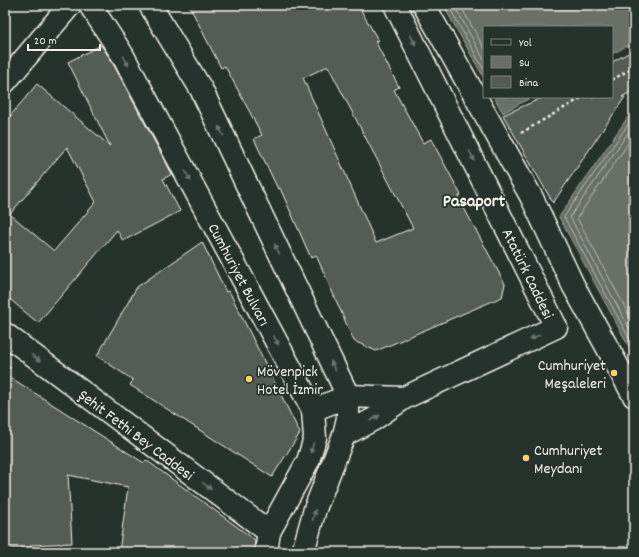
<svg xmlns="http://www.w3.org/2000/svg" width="639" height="557" font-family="Dekko,sans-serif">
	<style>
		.water { fill: #676f68; stroke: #9fa39b }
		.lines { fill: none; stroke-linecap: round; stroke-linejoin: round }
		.shore { stroke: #bcbdb5; stroke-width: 1 }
		.building { fill: #525c55; stroke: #f4f1e8; fill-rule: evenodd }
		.minor-casing { stroke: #f4f1e8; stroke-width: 25 }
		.major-casing { stroke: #f4f1e8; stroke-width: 25 }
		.path { stroke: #f4f1e8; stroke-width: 2.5; stroke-dasharray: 3 3; stroke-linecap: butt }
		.minor { stroke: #26332d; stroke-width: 22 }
		.major { stroke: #26332d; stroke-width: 22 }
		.oneway { fill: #6e766e }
		.poi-dot { fill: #ffd166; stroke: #26332d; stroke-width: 1.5 }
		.labels { text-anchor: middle; stroke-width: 3.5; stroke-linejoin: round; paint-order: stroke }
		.street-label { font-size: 16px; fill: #f4f1e8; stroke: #26332d }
		.poi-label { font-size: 16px; fill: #f4f1e8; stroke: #26332d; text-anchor: start }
		.quarter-label { font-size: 18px; font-weight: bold; fill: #f4f1e8; stroke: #26332d }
	</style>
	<rect width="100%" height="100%" fill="#26332d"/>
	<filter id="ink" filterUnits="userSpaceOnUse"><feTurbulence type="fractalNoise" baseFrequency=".025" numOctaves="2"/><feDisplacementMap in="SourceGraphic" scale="8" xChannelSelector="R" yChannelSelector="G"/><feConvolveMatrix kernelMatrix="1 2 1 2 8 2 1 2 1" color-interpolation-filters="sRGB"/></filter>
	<g filter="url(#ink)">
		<!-- water -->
		<g class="water">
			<polygon points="443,5 634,5 634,42 612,54 612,27 484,27 484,78"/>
			<polygon points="494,97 532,97 503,113"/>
			<polygon points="634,112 634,356 559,217 630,114"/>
		</g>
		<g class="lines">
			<!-- shore -->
			<g class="shore">
				<polyline points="448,5 484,70"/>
				<polyline points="454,5 484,60"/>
				<polyline points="460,5 484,48"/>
				<polyline points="634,116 564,217 634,347"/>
				<polyline points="634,124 570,217 634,337"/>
				<polyline points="634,135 577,218 634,324"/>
			</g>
		</g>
		<!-- building -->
		<g class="building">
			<path d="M189 5H358L378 40 375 41 399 87 394 90 423 143 431 139 461 195 458 197 505 284 502 297 376 351 354 341 316 255 311 258 280 188 278 189 254 139 262 135 225 66 221 68ZM328 66 413 228 376 243 303 78Z"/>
			<path d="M101 45 111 60 172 174 163 179 180 211 123 241 117 230 38 323 5 295V122L37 84 110 146 68 62ZM67 147 96 202 54 251 10 214Z"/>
			<polygon points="634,50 634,90 622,97 625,97 553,203 503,115 544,97 612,97 612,62"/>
			<polygon points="202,242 226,292 229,291 300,433 272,477 130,385 133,380 97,356 137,287"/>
			<polygon points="5,374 144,463 146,460 255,540 254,552 119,552 128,487 68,475 72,543 31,545 31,548 5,550"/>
		</g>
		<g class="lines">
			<defs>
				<g id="minor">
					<polyline points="424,5 532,198 573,285 634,396"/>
					<polyline points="5,82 70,5"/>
					<polyline points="5,334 269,532"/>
					<polyline points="348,396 404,398 556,327 395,5"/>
					<polyline points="344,435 374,419 404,398"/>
				</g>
				<g id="major">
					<polyline points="90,5 122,54 313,410 315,438 308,461 269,532 266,552"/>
					<polyline points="150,5 201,89 348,396 348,418 344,435 315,509 303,552"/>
					<polyline points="313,410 348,396"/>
				</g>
			</defs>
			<!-- minor casing -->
			<use href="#minor" class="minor-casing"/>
			<!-- major casing -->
			<use href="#major" class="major-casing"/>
			<!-- path -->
			<g class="path">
				<polyline points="612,80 634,67"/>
				<polyline points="521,133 583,97"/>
				<polyline points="5,373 10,367"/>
			</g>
			<!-- minor -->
			<use href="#minor" class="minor"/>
			<!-- major -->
			<use href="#major" class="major"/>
		</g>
		<!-- one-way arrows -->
		<defs><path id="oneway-solid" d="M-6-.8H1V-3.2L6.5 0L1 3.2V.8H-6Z"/></defs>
		<g class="oneway">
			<use href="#oneway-solid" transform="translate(413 40) rotate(63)"/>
			<use href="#oneway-solid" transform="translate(126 61) rotate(62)"/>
			<use href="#oneway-solid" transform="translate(221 131) rotate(-116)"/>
			<use href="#oneway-solid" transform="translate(472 156) rotate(64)"/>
			<use href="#oneway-solid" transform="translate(188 176) rotate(62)"/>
			<use href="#oneway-solid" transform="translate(277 249) rotate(-116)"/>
			<use href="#oneway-solid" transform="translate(535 337) rotate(155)"/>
			<use href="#oneway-solid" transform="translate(276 340) rotate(62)"/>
			<use href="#oneway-solid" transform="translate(36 358) rotate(37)"/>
			<use href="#oneway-solid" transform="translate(333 366) rotate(-116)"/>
			<use href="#oneway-solid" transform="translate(375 418) rotate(-31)"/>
			<use href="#oneway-solid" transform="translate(312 448) rotate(107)"/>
			<use href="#oneway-solid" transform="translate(207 486) rotate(37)"/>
			<use href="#oneway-solid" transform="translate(314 515) rotate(-74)"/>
		</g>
	</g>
	<!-- markers -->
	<g class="poi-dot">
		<circle cx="614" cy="373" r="4"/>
		<circle cx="249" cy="379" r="4"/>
		<circle cx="526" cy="458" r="4"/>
	</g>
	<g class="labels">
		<!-- street labels -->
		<g class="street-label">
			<text transform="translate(529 273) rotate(64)" y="6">Atatürk Caddesi</text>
			<text transform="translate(240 274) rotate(62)" y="6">Cumhuriyet Bulvarı</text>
			<text transform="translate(137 434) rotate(37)" y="6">Şehit Fethi Bey Caddesi</text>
		</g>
		<!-- poi labels -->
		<g class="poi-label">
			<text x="606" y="370" text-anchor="end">Cumhuriyet<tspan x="606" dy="18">Meşaleleri</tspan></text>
			<text x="257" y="376">Mövenpick<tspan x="257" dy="18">Hotel İzmir</tspan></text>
			<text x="534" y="455">Cumhuriyet<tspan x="534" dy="18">Meydanı</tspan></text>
		</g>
		<!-- quarter labels -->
		<g class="quarter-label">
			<text x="474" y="206">Pasaport</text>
		</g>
	</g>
	<!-- margin -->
	<rect width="639" height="557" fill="none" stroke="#26332d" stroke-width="20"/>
	<rect x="10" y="10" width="619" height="537" fill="none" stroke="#f4f1e8" stroke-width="1.5" filter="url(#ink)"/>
	<!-- legend -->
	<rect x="483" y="26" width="130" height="72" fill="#26332d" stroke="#787f78"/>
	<rect x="491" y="39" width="20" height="6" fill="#26332d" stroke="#787f78"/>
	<text x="519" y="46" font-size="12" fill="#f4f1e8">Yol</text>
	<rect x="491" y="56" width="20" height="12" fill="#676f68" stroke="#787f78"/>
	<text x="519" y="66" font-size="12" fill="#f4f1e8">Su</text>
	<rect x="491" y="76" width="20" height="12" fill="#525c55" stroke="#787f78"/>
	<text x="519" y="86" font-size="12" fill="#f4f1e8">Bina</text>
	<!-- scale -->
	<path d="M28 44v6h72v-6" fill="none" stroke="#f4f1e8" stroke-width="2"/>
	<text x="34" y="44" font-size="12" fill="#f4f1e8" stroke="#26332d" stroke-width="3" paint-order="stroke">20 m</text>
</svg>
